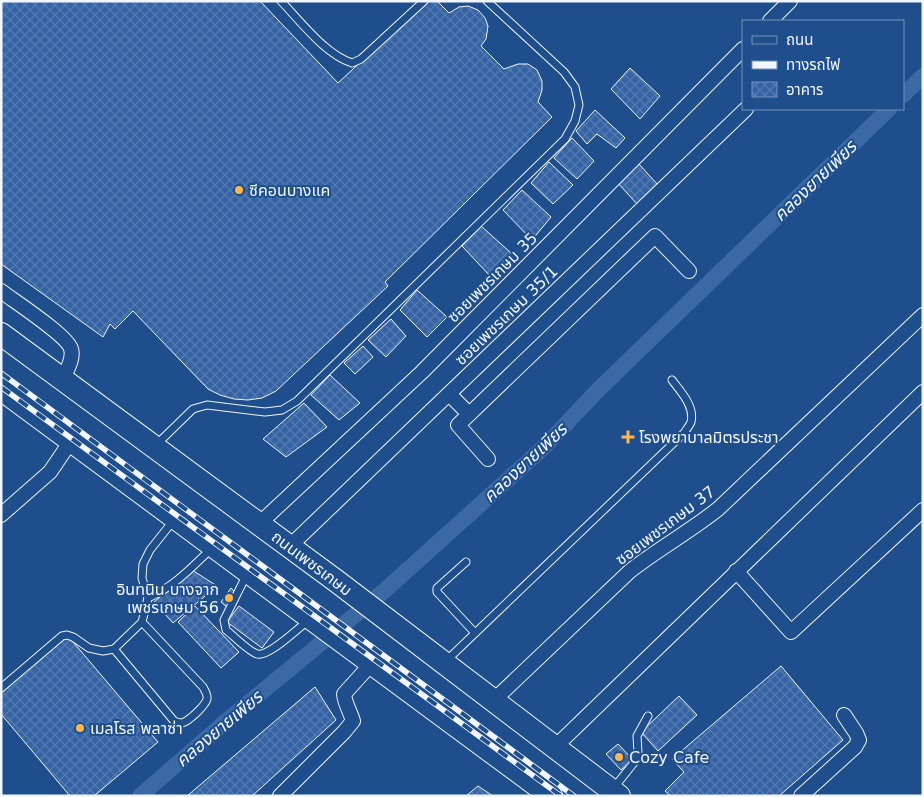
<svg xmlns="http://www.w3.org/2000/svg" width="924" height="797" font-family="'DejaVu Sans','Noto Sans Thai',sans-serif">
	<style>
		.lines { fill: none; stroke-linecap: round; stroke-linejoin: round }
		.canal { stroke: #3b69a3; stroke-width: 16 }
		.building { fill: url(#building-cross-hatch); stroke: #f2f6ff }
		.lane-casing { stroke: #f2f6ff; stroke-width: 9 }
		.street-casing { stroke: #f2f6ff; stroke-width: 16 }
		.primary-casing { stroke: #f2f6ff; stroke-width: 24 }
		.lane { stroke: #1f4e8c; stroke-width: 7 }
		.street { stroke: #1f4e8c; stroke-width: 14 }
		.primary { stroke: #1f4e8c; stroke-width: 22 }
		.rail-casing { stroke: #f2f6ff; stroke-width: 5.5 }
		.rail { stroke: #1f4e8c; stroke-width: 4; stroke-dasharray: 11; stroke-linecap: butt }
		.poi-dot { fill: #ffb74d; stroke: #1f4e8c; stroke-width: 2 }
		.labels { text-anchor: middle; stroke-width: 4; stroke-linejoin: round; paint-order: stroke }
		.poi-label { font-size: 16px; fill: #f2f6ff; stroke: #1f4e8c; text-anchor: start }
		.street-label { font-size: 16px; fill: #f2f6ff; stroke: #1f4e8c }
		.water-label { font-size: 18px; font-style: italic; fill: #f2f6ff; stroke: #1f4e8c }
	</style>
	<defs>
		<pattern id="building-cross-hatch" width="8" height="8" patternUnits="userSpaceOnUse" patternTransform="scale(1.25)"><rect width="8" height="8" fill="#3563a3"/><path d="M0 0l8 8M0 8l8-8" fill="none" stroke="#537ab1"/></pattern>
	</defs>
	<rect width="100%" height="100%" fill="#1f4e8c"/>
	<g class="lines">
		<!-- canal -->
		<g class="canal">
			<polyline points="903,95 923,76"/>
			<polyline points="140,796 224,723 383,592 544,447 599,389 889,109"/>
		</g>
	</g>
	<!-- building -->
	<g class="building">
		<polygon points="1,1 260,1 338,83 426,1 437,1 449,13 459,7 468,6 478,10 485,18 488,26 486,39 481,46 504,69 518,64 528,64 537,70 542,81 542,90 538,102 552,117 385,282 388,286 276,391 262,398 248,400 234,399 220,395 208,389 133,311 115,329 110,324 103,337 1,264"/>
		<polygon points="630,68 660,96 640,119 611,89"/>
		<polygon points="595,110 625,138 616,148 597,134 587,144 576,131"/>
		<polygon points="572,138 594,161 577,179 554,158"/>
		<polygon points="549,162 573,185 553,204 531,183"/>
		<polygon points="638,163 658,185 637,204 617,182"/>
		<polygon points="522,190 551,217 532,240 503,210"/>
		<polygon points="481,226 511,253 491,277 462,246"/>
		<polygon points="417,290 447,317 427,337 400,310"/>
		<polygon points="391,319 406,336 386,357 368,340"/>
		<polygon points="363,346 373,357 355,374 344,363"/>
		<polygon points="330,375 360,403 339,420 311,395"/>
		<polygon points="304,403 327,427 286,457 263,439"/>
		<polygon points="192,570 217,586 173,623 154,602"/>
		<polygon points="231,588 237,594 228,608 221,602"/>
		<polygon points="195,606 239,652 221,668 178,622"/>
		<polygon points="239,606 274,632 262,648 227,622"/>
		<polygon points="68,636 158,742 94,796 70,796 1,714 1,693"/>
		<polygon points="781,666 843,740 779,796 671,796 665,791 684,772 672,759"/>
		<polygon points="315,687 336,720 252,796 187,796"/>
		<polygon points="679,696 697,715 658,751 641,732"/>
		<polygon points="618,744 633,760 621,770 606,754"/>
		<polygon points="478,786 493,796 466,796"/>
	</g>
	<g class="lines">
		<defs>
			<g id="lane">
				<path d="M281 1C301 22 325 54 352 63L361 59 424 1"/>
				<polyline points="156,445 193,409 207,405 265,412 282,410 297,401 565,139 575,121 579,105 575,87 564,72 487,1"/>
				<polyline points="466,562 437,588 437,592 475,633"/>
				<path d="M247 574 224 620 226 630C234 636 248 651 257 654 269 657 298 628 309 620"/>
				<path d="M148 598C174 587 192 567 212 548"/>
				<path d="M114 649 174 721C177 722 179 723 182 723 189 721 205 706 207 699 208 695 205 691 203 687L142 622"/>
				<path d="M446 661 684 433C686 430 690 425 691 422 695 406 680 391 672 380"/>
				<polyline points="1,688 62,636 67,635 73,637 89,648 103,651 114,649 142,622 148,598 142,578 143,564 150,550 173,521"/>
				<polyline points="613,789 636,760 638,752 637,736 648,716"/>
			</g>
			<g id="street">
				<polyline points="770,21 790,1"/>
				<path d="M1 291C14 301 68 336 71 349 74 358 67 370 63 379"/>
				<polyline points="449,394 469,414"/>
				<polyline points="488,459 458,425 655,236 689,271"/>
				<polyline points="1,515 50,472 71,441"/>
				<polyline points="259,524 422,372 743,49"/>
				<polyline points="290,546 746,109"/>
				<polyline points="736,571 791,632 923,510"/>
				<path d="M493 701 630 571C658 549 689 532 718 509L923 315"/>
				<polyline points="555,747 923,392"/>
				<path d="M280 796 344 732 353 721C350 711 345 704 344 694L372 663"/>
				<polyline points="801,796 855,747 859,740 856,733 844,715"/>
			</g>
			<g id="primary">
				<polyline points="1,334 335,580 619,796"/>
				<polyline points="1,389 551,796"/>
			</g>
		</defs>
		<!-- lane casing -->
		<use href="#lane" class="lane-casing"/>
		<!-- street casing -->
		<use href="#street" class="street-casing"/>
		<!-- primary casing -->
		<use href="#primary" class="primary-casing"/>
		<!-- lane -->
		<use href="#lane" class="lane"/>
		<!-- street -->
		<use href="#street" class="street"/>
		<!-- primary -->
		<use href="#primary" class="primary"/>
		<defs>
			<g id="rail">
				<polyline points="1,373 574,796"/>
				<polyline points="1,387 561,796"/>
			</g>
		</defs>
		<!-- rail casing -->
		<use href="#rail" class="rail-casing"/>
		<!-- rail -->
		<use href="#rail" class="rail"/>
	</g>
	<!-- markers -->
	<g class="poi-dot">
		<circle cx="239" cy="190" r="5"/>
		<path d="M625.5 429.5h5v5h5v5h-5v5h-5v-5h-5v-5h5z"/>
		<circle cx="229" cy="598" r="5"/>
		<circle cx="80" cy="728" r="5"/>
		<circle cx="619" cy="757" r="5"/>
	</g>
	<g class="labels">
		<!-- poi labels -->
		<g class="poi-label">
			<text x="249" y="196">ซีคอนบางแค</text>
			<text x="639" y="443">โรงพยาบาลมิตรประชา</text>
			<text x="219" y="595" text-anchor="end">อินทนิน บางจาก<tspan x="219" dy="18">เพชรเกษม 56</tspan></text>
			<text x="90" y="734">เมลโรส พลาซ่า</text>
			<text x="629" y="763">Cozy Cafe</text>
		</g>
		<!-- street labels -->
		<g class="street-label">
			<text transform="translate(492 277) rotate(-45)" y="6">ซอยเพชรเกษม 35</text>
			<text transform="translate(506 315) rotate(-44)" y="6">ซอยเพชรเกษม 35/1</text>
			<text transform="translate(665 525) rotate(-37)" y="6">ซอยเพชรเกษม 37</text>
			<text transform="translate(312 563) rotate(37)" y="6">ถนนเพชรเกษม</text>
		</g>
		<!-- water labels -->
		<g class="water-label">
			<text transform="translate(815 181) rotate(-44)" y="6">คลองยายเพียร</text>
			<text transform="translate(525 463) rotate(-43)" y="6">คลองยายเพียร</text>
			<text transform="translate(219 729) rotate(-40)" y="6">คลองยายเพียร</text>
		</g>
	</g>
	<!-- border -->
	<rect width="924" height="797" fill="none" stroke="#f2f6ff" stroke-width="5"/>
	<!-- legend -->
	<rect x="742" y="20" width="162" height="90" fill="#1f4e8c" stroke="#7391ba"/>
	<rect x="752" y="36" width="25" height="8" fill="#1f4e8c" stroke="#7391ba"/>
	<text x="786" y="45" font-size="15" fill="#f2f6ff">ถนน</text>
	<rect x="752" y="61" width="25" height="8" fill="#f2f6ff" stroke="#7391ba"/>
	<text x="786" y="70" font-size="15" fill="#f2f6ff">ทางรถไฟ</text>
	<rect x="752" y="82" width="25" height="15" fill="url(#building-cross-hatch)" stroke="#7391ba"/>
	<text x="786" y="95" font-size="15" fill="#f2f6ff">อาคาร</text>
</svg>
